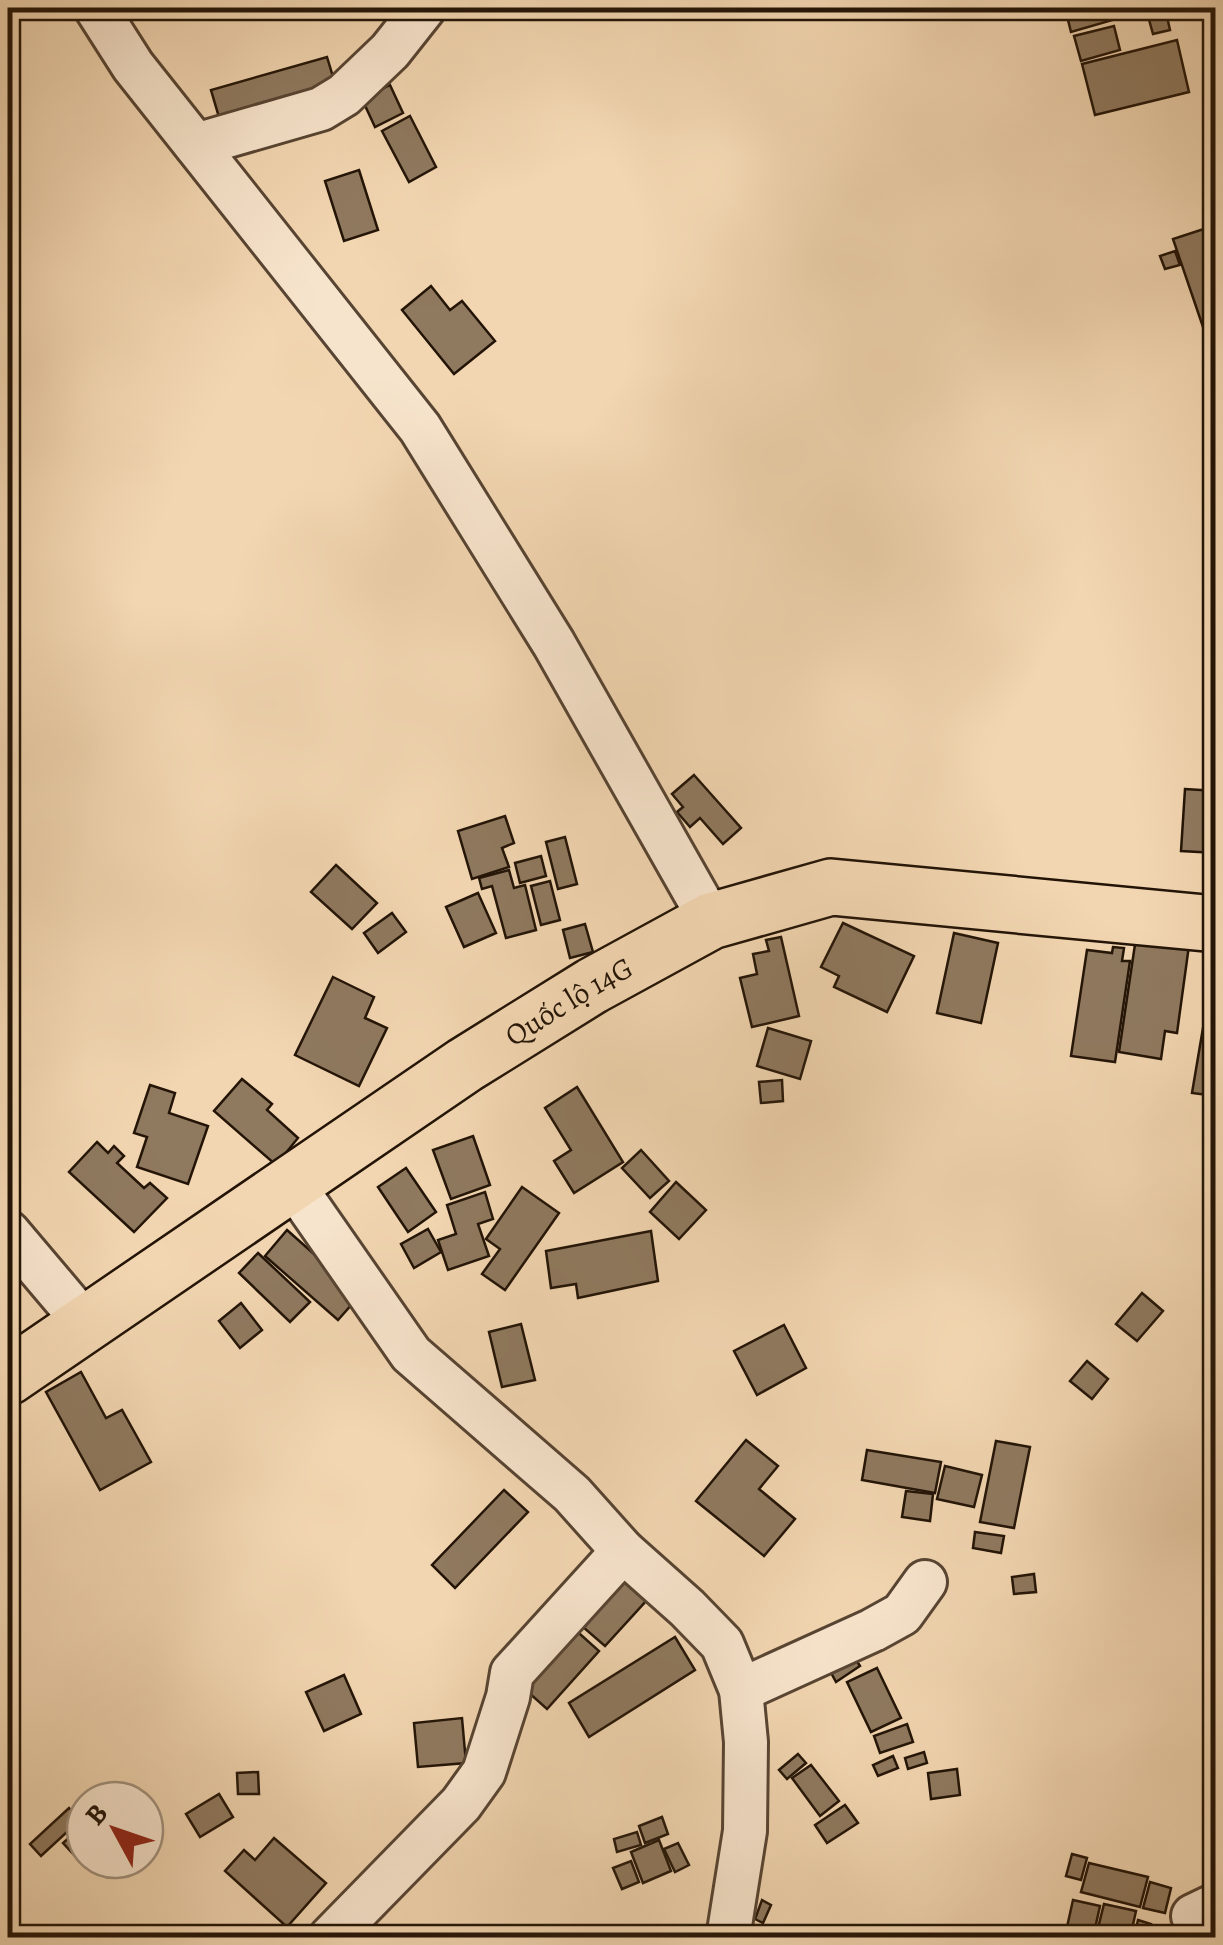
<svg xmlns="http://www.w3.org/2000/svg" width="1223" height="1945" font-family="Alegreya,serif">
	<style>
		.building { fill: #8f795f; stroke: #231407; stroke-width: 2.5 }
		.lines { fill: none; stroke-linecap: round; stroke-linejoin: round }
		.minor-casing { stroke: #574432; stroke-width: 48 }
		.major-casing { stroke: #231407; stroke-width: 60 }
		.minor { stroke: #f7e4cc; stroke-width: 42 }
		.major { stroke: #f2d6b1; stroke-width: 55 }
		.labels { text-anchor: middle; stroke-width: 10; stroke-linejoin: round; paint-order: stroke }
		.street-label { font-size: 30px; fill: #231407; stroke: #f7e4cc }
	</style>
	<rect width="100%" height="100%" fill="#f2d6b1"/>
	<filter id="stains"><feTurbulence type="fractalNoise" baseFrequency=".002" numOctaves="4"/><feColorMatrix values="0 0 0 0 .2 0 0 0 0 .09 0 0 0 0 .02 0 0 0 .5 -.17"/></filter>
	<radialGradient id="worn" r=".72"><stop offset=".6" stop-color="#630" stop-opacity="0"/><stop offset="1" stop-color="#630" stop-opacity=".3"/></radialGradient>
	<!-- building -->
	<g class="building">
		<polygon points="1114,8 1120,8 1123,17 1071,32 1068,20"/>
		<polygon points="1166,12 1170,30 1153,34 1148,16"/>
		<polygon points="1114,26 1120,50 1081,61 1074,36"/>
		<polygon points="1177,40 1189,92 1095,115 1082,64"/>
		<polygon points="327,57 337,90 221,124 211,90"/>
		<polygon points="390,85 403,113 375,127 362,99"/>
		<polygon points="410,116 436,167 409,182 382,131"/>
		<polygon points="359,170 378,230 344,241 325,181"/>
		<polygon points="1216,225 1216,365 1173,239"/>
		<polygon points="1175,251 1180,265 1165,269 1160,256"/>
		<polygon points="431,286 450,310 462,301 495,341 454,374 402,310"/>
		<polygon points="694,775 741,828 723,844 700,818 690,827 677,812 683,807 672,794"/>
		<polygon points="1185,789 1216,791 1216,853 1181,851"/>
		<polygon points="505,816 514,843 502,848 509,867 472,879 458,831"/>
		<polygon points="565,837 577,884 558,889 546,842"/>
		<polygon points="541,856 546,876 520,883 515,863"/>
		<polygon points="336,865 377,903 352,929 311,892"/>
		<polygon points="509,870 514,888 525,885 536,930 506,938 492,886 482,889 479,878"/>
		<polygon points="550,881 560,920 541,925 531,886"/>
		<polygon points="478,893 496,933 464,947 446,907"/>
		<polygon points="392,913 406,932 378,953 364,933"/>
		<polygon points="843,923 914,956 887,1012 834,987 839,976 821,967"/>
		<polygon points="585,924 593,952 570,958 563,930"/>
		<polygon points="1137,931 1190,938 1177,1033 1165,1031 1161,1059 1119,1052"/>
		<polygon points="954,933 998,943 981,1023 937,1013"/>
		<polygon points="781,937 799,1016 752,1027 740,978 757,974 753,954 769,951 766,940"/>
		<polygon points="1113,947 1124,948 1122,961 1130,961 1115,1062 1071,1056 1087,950 1112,953"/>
		<polygon points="1216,951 1216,1096 1192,1093"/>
		<polygon points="333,977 374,997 365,1018 387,1028 359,1086 295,1055"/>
		<polygon points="768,1028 811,1041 800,1079 757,1066"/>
		<polygon points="242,1079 272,1104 267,1110 298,1138 276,1165 214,1111"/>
		<polygon points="782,1080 783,1101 761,1103 759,1082"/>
		<polygon points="150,1085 175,1093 169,1113 208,1126 188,1184 137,1167 147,1137 134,1133"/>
		<polygon points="577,1087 623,1162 574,1193 554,1161 571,1150 545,1108"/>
		<polygon points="473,1136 490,1185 451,1199 433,1150"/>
		<polygon points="97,1142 108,1153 114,1146 124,1156 117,1163 144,1188 150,1183 167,1198 134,1232 69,1172"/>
		<polygon points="641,1150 669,1181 650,1198 622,1168"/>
		<polygon points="406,1168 436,1212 408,1232 378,1187"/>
		<polygon points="676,1182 706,1210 679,1239 650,1212"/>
		<polygon points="522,1187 559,1213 505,1290 482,1274 500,1249 486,1239"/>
		<polygon points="485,1192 493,1219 478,1224 489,1256 448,1270 438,1240 456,1234 447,1205"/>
		<polygon points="428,1229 441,1252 414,1268 401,1244"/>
		<polygon points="287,1230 360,1295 338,1320 265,1256"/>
		<polygon points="651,1231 658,1281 578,1298 576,1284 551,1288 546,1251"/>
		<polygon points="258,1253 310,1302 290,1322 239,1273"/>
		<polygon points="1142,1293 1163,1311 1137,1341 1116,1324"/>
		<polygon points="241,1303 262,1330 240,1348 219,1321"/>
		<polygon points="521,1324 535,1380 502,1387 489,1332"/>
		<polygon points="784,1325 806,1368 757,1395 734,1351"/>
		<polygon points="1087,1361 1108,1379 1092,1399 1070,1381"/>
		<polygon points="81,1372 106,1418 122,1410 151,1462 100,1490 46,1392"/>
		<polygon points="746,1440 778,1466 759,1489 795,1519 764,1556 696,1501"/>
		<polygon points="996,1441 1030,1447 1014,1528 980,1522"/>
		<polygon points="867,1450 941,1462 935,1493 862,1480"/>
		<polygon points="945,1466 982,1475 974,1507 937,1499"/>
		<polygon points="504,1490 528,1512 455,1588 432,1565"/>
		<polygon points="906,1491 933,1494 930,1521 902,1517"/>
		<polygon points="975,1532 1004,1536 1001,1553 973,1548"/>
		<polygon points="629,1564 657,1589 605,1646 576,1621"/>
		<polygon points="1034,1574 1036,1592 1014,1594 1012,1577"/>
		<polygon points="571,1626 599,1651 547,1709 519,1684"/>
		<polygon points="675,1637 695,1670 589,1737 569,1703"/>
		<polygon points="852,1654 860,1666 836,1682 829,1669"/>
		<polygon points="877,1668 901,1718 871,1732 847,1682"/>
		<polygon points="344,1675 361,1714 324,1731 306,1692"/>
		<polygon points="462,1718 466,1763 418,1767 414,1723"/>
		<polygon points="907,1724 913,1742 880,1753 874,1736"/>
		<polygon points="924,1752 927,1763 908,1769 905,1758"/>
		<polygon points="798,1754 806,1763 787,1779 779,1770"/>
		<polygon points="893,1756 898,1768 878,1776 873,1765"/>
		<polygon points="811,1765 839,1801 820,1816 792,1778"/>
		<polygon points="957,1769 960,1795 931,1799 928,1773"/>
		<polygon points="258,1772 259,1794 238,1794 237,1773"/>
		<polygon points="219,1794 233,1817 200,1837 186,1814"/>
		<polygon points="845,1805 858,1823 827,1843 815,1825"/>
		<polygon points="69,1808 80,1820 41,1856 30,1844"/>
		<polygon points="662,1817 668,1834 645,1843 639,1826"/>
		<polygon points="84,1824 85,1849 76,1857 63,1843"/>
		<polygon points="637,1832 641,1845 617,1852 614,1839"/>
		<polygon points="274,1838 326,1883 287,1927 225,1871 244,1850 255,1860"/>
		<polygon points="659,1840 671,1871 643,1883 631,1852"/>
		<polygon points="678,1843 689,1865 675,1872 664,1849"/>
		<polygon points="1072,1854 1087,1858 1081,1880 1066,1876"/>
		<polygon points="631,1861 639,1882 622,1889 613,1868"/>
		<polygon points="1089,1863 1148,1877 1140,1907 1081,1892"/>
		<polygon points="1150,1882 1171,1888 1165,1913 1143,1908"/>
		<polygon points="762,1900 771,1905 763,1923 755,1919"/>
		<polygon points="1073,1900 1100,1906 1094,1933 1067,1927"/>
		<polygon points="1104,1904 1136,1911 1130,1938 1097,1932"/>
		<polygon points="1138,1920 1151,1924 1147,1938 1134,1938"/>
	</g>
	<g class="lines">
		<defs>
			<g id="minor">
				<polyline points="96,8 133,66 420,428 554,644 711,921"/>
				<polyline points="196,145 321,109 344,95 390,51 424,8"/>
				<polyline points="292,1183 411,1354 572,1494 623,1551 687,1608 722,1644 741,1690 746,1742 745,1831 728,1938"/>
				<polyline points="8,1232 85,1323"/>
				<polyline points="741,1690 873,1630 902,1614 925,1582"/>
				<polyline points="1193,1916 1216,1905"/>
				<polyline points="330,1938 461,1804 484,1772 508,1697 512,1673 623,1551"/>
			</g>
			<g id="major">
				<path id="s1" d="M8 1377 465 1065 592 986 711 921 831 887 1216 924"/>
			</g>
		</defs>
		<!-- minor casing -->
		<use href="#minor" class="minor-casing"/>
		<!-- major casing -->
		<use href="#major" class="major-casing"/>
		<!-- minor -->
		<use href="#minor" class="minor"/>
		<!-- major -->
		<use href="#major" class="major"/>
	</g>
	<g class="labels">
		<!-- street labels -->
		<g class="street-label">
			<text dy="10" stroke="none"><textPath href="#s1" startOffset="675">Quốc lộ 14G</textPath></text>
		</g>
	</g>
	<!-- margin -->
	<rect width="1223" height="1945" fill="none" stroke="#f2d6b1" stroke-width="40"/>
	<rect x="10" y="10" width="1203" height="1925" fill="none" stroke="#231407" stroke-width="5"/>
	<rect x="20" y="20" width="1183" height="1905" fill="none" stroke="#231407" stroke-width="2.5"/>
	<!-- north arrow -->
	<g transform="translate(115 1830) rotate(310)"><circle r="48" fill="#f7e4cc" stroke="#a2917d" stroke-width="2.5"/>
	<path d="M0-8L18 38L0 25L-18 38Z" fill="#8f2418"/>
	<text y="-15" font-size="28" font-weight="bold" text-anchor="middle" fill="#231407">B</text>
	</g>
	<rect width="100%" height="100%" filter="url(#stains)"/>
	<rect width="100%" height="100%" fill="url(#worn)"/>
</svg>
